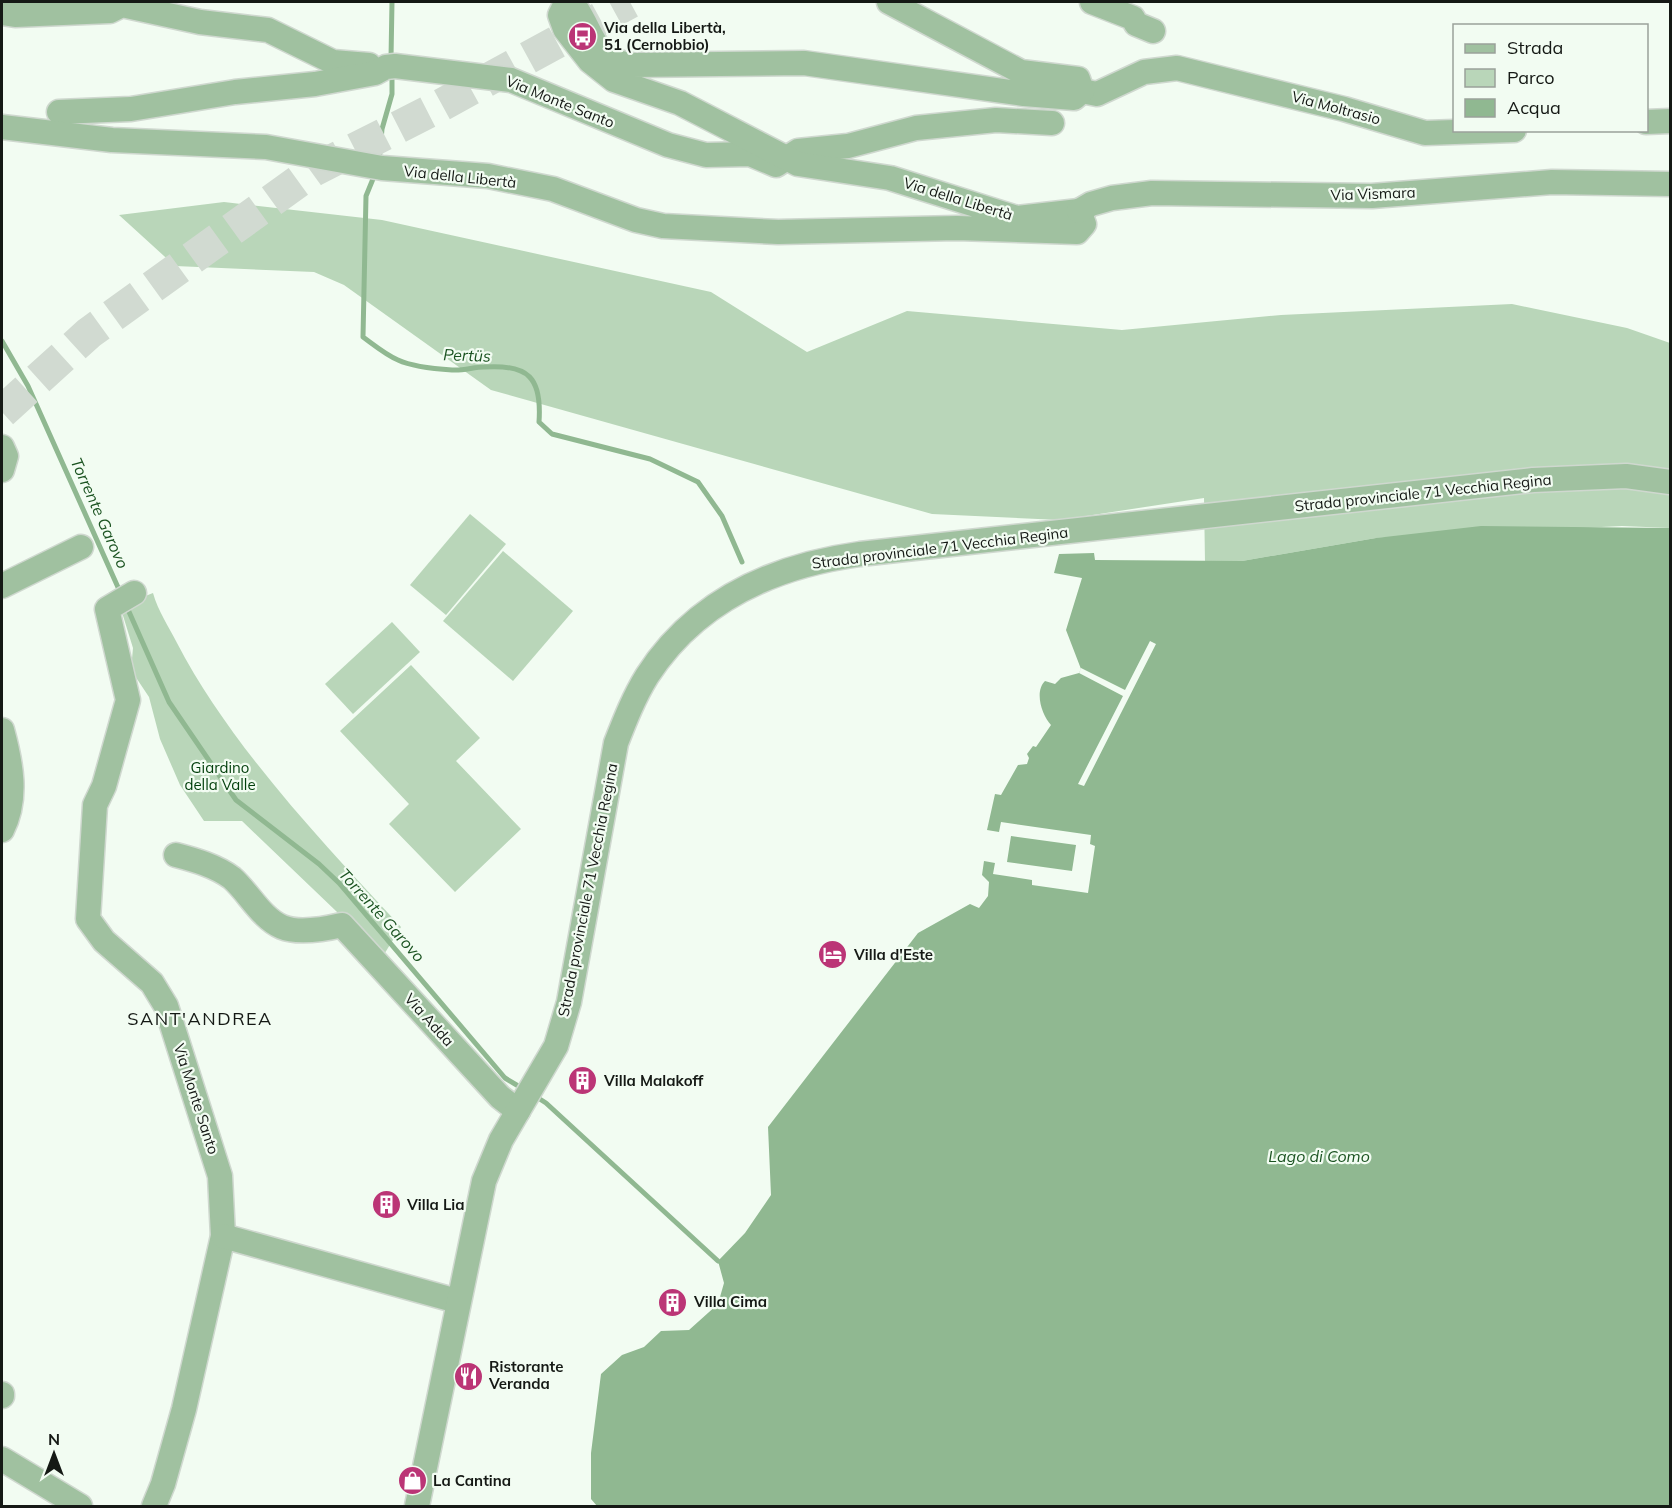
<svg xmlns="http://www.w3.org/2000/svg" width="1672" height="1508" font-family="Mulish,sans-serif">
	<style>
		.green { fill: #b9d6b9 }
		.water { fill: #90b891 }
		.pier { fill: #f2fcf2 }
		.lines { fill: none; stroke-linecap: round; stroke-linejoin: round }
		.stream { stroke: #90b891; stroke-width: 5 }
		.highway-tunnel { stroke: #d1dad1; stroke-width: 33; stroke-dasharray: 33 16; stroke-linecap: butt }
		.minor-casing { stroke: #cfd8cf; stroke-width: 27 }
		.minor { stroke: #a0c1a0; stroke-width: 24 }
		.labels { text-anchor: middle; stroke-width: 4.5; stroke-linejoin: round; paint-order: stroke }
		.poi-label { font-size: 15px; font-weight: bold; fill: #151915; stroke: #f2fcf2; text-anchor: start }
		.street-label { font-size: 15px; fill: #151915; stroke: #f2fcf2 }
		.park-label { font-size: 15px; fill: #003e0b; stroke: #f2fcf2 }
		.water-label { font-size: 16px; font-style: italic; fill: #1b5321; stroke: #f2fcf2 }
		.quarter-label { font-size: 18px; letter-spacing: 1.5px; fill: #151915; stroke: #f2fcf2 }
	</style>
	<rect width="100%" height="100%" fill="#f2fcf2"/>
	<!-- green -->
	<g class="green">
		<polygon points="224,202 382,220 711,292 807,352 907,311 1122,330 1281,315 1512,304 1627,328 1670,343 1670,528 1622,526 1376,538 1242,561 1205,562 1204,498 1060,520 932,514 491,390 344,285 314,272 175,266 119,215"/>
		<polygon points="470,514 506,544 446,615 410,585"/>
		<polygon points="503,551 573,611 513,681 443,621"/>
		<path d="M153 593C158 611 169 627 177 643 230 745 323 843 401 927L383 956 242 821H204L180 785 160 739 149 697 131 670 133 648 120 606Z"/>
		<polygon points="392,622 420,652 353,714 325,684"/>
		<polygon points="411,665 480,738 456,761 521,829 455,892 389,824 409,804 340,731"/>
	</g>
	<!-- water -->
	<g class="water">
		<path d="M1481 526 1670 528V1506H597L591 1499V1453L601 1374 622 1355 644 1347 661 1331 689 1330 718 1304 724 1283 718 1261 745 1233 771 1195 768 1127 918 933 970 904 979 908 988 896 989 882 982 875 984 861 995 863 993 874 1032 880V885L1088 893 1095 846 1090 844 1091 835 1001 822 999 832 987 830 995 794 1001 795 1018 765 1027 764 1029 758 1027 754 1033 746 1036 747 1051 725C1042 715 1034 692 1045 681L1055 684 1061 678 1079 673 1081 669 1066 630 1082 578 1054 573 1059 554 1094 553 1095 560 1242 561 1376 538Z"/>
		<polygon points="1011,836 1076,845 1072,871 1007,862"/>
	</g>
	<!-- pier -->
	<polygon class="pier" points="1150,641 1156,644 1084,786 1078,784 1123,696 1079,673 1081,668 1125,690"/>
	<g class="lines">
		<!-- stream -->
		<g class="stream">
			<polyline points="391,58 392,2"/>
			<polyline points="379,162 382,129 392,94 392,74"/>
			<path d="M375 174 366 196 363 337C374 345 386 355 398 360 413 367 436 369 452 370 463 371 474 367 484 367 529 364 542 378 539 422L552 434 650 459 698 482 722 516 742 562"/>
			<polyline points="2,341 28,386 121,594"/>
			<polyline points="126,605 169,702 236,800 319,864 339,883 505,1078 525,1090"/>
			<polyline points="535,1096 546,1103 718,1261"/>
		</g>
		<!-- highway-tunnel -->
		<polyline class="highway-tunnel" points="2,412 89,333 314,170 434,109 630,2"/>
		<defs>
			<g id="minor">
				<polyline points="1092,2 1133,18 1136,24 1153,31"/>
				<polyline points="2,13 15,15 110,11 122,5 200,22 268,30 333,62 369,65"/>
				<polyline points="1082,91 1097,94 1144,72 1177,68 1344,109 1425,133 1514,130"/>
				<polyline points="59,112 131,109 235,92 315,84 375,73 386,67 395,66 511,80 668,145 706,155 750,154 776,165 798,151 848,146 916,128 996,120 1052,123"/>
				<polyline points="1646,122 1670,121"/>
				<path d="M2 127 112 140 266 147 382 168 488 176 553 189 636 220 663 226 778 232 957 228 1077 232 1084 224 1079 211 1017 218 890 178 798 164 680 103 614 80 590 61 565 29 560 15 564 7 576 8C595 36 593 60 632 65L804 63 1024 94 1074 98 1082 91 1078 79 1021 72 889 2"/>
				<polyline points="1079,211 1091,204 1112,198 1152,193 1372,196 1552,182 1670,184"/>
				<polyline points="2,447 6,456 2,470"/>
				<polyline points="2,586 81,547"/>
				<polyline points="134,593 107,609 128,700 104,786 95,805 88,919 104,941 152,983 166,1006 220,1176 223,1236 184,1409 163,1484 154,1506"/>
				<path d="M2 730C11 763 18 798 2 830"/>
				<path d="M176 855C195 860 216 866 232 878 249 893 261 918 282 927 299 934 325 929 342 925L500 1097 518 1111"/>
				<polyline points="223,1236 457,1301"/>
				<polyline points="2,1394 2,1396"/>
				<polyline points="2,1459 80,1506"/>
				<path d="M417 1506 484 1181 501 1140 556 1046 569 1002 616 743C625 720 634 697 647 676 696 600 773 566 860 554L1533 480 1626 476 1670 482"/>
			</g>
		</defs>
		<!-- minor casing -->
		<use href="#minor" class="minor-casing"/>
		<!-- minor -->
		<use href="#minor" class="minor"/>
	</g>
	<!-- icons -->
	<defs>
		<symbol id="bus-disc" viewBox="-11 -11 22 22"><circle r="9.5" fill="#bb3576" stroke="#f2fcf2"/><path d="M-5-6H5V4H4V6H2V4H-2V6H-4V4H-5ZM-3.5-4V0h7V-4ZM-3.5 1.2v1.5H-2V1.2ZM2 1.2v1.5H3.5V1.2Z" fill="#fff"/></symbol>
		<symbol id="hotel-disc" viewBox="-11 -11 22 22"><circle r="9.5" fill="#bb3576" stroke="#f2fcf2"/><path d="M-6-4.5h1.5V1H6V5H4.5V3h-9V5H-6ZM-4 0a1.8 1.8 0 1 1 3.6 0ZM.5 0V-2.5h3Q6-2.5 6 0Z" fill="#fff"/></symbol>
		<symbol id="building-disc" viewBox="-11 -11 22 22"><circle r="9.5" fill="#bb3576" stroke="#f2fcf2"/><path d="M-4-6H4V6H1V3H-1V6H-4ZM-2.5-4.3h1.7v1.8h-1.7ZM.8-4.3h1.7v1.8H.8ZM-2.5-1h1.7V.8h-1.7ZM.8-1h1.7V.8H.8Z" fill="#fff"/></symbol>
		<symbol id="restaurant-disc" viewBox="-11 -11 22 22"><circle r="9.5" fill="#bb3576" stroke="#f2fcf2"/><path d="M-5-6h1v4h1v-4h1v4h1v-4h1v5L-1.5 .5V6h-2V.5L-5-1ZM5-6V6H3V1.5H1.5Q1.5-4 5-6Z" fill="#fff"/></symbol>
		<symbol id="shop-disc" viewBox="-11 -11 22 22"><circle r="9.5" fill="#bb3576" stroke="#f2fcf2"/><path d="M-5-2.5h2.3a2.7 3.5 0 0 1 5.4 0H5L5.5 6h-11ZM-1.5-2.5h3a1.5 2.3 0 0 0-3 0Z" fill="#fff"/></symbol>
	</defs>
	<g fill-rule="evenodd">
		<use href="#bus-disc" x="566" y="20" width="33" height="33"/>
		<use href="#hotel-disc" x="816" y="938" width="33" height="33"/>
		<use href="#building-disc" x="566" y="1064" width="33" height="33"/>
		<use href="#building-disc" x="370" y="1188" width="33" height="33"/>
		<use href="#building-disc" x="656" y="1286" width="33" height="33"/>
		<use href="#restaurant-disc" x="452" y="1360" width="33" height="33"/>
		<use href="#shop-disc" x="396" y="1464" width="33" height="33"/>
	</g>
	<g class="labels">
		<!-- poi labels -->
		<g class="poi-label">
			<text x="604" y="33">Via della Libertà,<tspan x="604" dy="17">51 (Cernobbio)</tspan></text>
			<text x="854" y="960">Villa d'Este</text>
			<text x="604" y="1086">Villa Malakoff</text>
			<text x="407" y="1210">Villa Lia</text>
			<text x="694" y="1307">Villa Cima</text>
			<text x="489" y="1372">Ristorante<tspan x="489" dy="17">Veranda</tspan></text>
			<text x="433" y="1486">La Cantina</text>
		</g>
		<!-- street labels -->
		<g class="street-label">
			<text transform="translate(560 102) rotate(22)" y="5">Via Monte Santo</text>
			<text transform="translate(1336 108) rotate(15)" y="5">Via Moltrasio</text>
			<text transform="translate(460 177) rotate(6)" y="5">Via della Libertà</text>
			<text transform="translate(1373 194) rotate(-2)" y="5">Via Vismara</text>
			<text transform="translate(958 199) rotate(17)" y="5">Via della Libertà</text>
			<text transform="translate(1423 493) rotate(-6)" y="5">Strada provinciale 71 Vecchia Regina</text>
			<text transform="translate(940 548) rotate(-7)" y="5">Strada provinciale 71 Vecchia Regina</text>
			<text transform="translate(588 890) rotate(-79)" y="5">Strada provinciale 71 Vecchia Regina</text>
			<text transform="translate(429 1020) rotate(48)" y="5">Via Adda</text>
			<text transform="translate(196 1099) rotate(72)" y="5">Via Monte Santo</text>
		</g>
		<!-- park labels -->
		<g class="park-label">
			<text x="220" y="773">Giardino<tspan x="220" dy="17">della Valle</tspan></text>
		</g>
		<!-- water labels -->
		<g class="water-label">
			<text transform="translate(467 355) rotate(2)" y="6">Pertüs</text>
			<text transform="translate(100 513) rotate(66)" y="6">Torrente Garovo</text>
			<text transform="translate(382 915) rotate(48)" y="6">Torrente Garovo</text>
			<text x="1319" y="1162">Lago di Como</text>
		</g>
		<!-- quarter labels -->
		<g class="quarter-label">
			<text x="200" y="1025">SANT'ANDREA</text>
		</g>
	</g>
	<!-- border -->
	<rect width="1672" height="1508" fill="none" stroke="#151915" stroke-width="6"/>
	<!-- legend -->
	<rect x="1453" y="24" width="195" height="108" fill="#f2fcf2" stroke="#9aa19a" stroke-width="1.5"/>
	<rect x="1465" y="44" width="30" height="9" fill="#a0c1a0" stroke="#9aa19a" stroke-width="1.5"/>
	<text x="1507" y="54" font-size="18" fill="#151915">Strada</text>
	<rect x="1465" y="69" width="30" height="18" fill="#b9d6b9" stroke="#9aa19a" stroke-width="1.5"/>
	<text x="1507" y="84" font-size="18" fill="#151915">Parco</text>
	<rect x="1465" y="99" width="30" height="18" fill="#90b891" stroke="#9aa19a" stroke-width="1.5"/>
	<text x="1507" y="114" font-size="18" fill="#151915">Acqua</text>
	<!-- north arrow -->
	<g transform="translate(54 1454)" stroke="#f2fcf2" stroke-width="4.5" paint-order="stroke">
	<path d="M0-4.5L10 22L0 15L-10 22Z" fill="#151915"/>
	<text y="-9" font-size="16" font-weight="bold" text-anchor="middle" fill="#151915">N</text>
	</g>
</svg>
